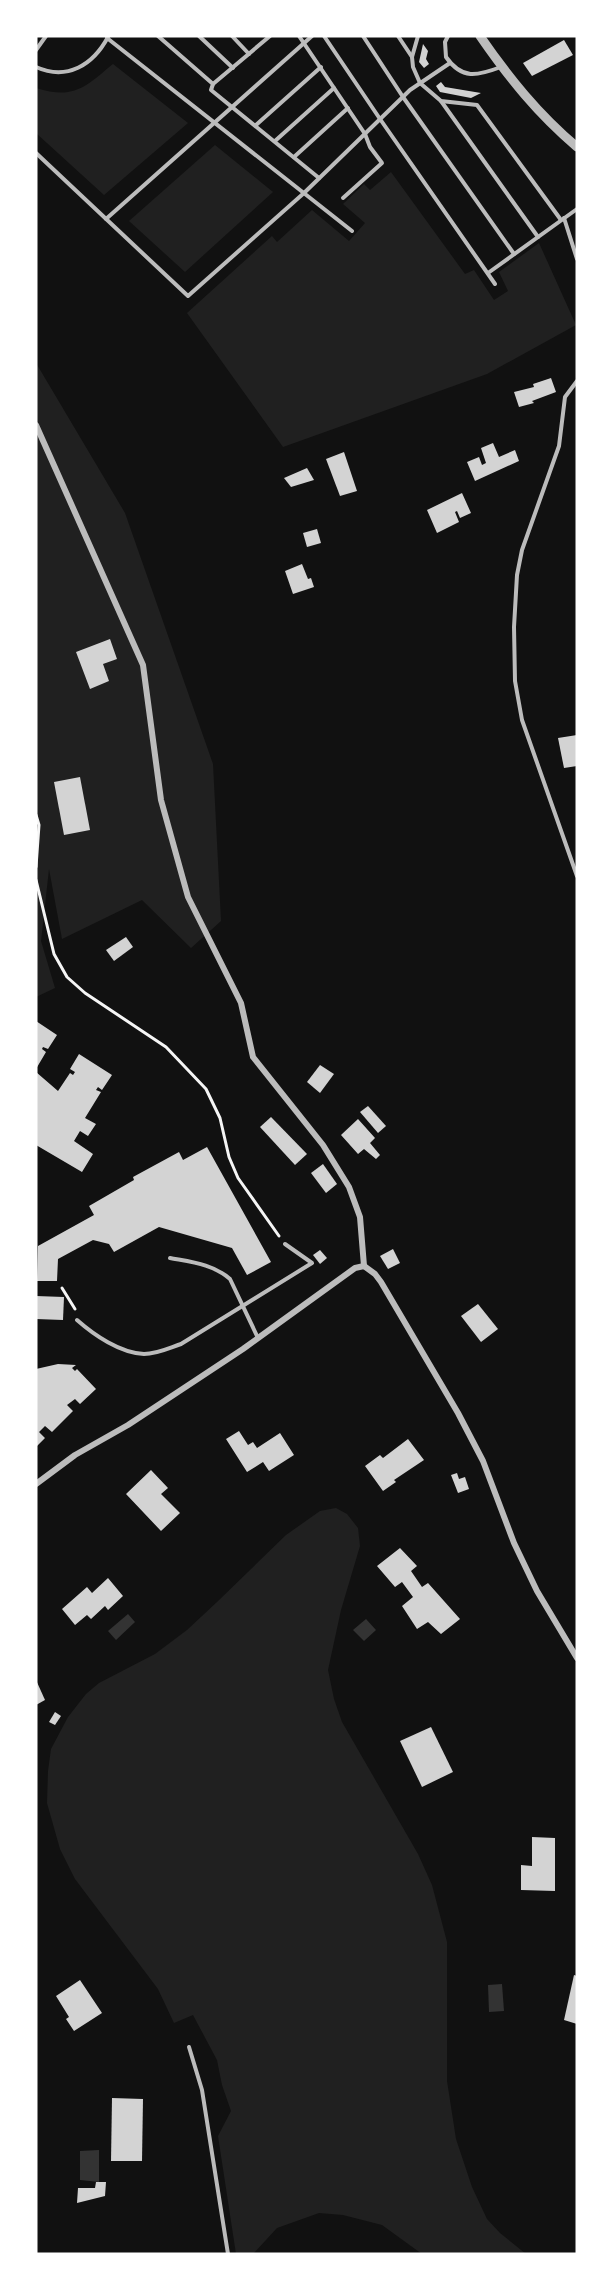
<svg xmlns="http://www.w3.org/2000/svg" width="613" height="2290" font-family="'Source Serif 4',serif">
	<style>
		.green { fill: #202020 }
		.water { fill: #333 }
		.building { fill: #d3d3d3 }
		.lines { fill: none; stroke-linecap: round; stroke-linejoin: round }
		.path { stroke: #f5f5f5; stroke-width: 3 }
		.service { stroke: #bcbcbc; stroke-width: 4 }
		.minor { stroke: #bcbcbc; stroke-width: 6 }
		.tertiary { stroke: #bcbcbc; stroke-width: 9 }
	</style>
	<rect width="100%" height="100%" fill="#111"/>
	<!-- green -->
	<g class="green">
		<path d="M113 64 188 123 104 195 36 133V88C74 100 85 87 113 64Z"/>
		<polygon points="215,145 273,192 185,272 129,221"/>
		<polygon points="391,172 465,274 474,270 494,300 508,291 499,272 539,243 576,325 487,374 283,447 187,313 272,236 277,242 312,210 349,241 365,223 343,204 364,184 370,190"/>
		<polygon points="36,363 125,513 213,764 221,921 191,948 142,900 62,939 49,869 41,941 55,988 36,997"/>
		<polygon points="336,1508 347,1514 358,1528 360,1546 341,1610 328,1670 334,1699 342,1722 418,1854 432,1885 447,1942 447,2081 456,2139 472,2187 487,2219 500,2233 526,2254 422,2254 382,2225 343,2215 319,2213 277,2228 253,2254 236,2254 218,2136 231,2111 222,2085 217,2060 193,2015 174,2023 158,1989 75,1879 60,1849 47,1803 48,1771 51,1749 68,1717 86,1694 99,1683 155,1654 187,1630 217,1602 286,1535 320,1511"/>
	</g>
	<!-- water -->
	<g class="water">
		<polygon points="128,1614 135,1622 116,1640 108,1631"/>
		<polygon points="366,1619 376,1630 364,1641 353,1630"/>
		<polygon points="502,1984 504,2011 489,2012 488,1985"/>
		<polygon points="99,2150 99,2182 80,2180 80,2151"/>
	</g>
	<!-- building -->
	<g class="building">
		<polygon points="564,40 573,55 532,76 523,63"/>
		<polygon points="423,44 428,51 426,59 429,64 424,68 419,62"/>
		<polygon points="441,82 445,87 481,93 471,98 440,92 436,86"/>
		<polygon points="551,378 556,392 532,401 534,403 519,407 514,392 534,387 533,384"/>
		<polygon points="493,443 499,457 515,450 519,461 475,481 467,462 479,457 482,465 486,463 481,448"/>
		<polygon points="344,452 357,491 340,496 326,459"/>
		<polygon points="307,468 314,480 291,487 284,478"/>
		<polygon points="462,493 471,513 460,518 457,511 455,512 459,522 437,533 427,510"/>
		<polygon points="317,529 321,543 307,547 303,533"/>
		<polygon points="302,564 308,579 311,578 314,587 293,594 285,571"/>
		<polygon points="110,639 117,659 103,664 109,681 90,689 76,652"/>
		<polygon points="577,735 577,766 564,768 558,738"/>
		<polygon points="80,777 90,830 64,835 54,782"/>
		<polygon points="126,937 133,947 114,961 106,950"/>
		<polygon points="36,1021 57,1035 48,1049 43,1047 42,1049 46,1052 36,1069"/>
		<polygon points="79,1054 112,1075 102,1090 98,1087 96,1090 101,1092 85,1118 96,1124 88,1136 80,1131 74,1141 93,1154 82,1172 36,1145 36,1072 58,1091 70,1073 73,1075 75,1072 70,1069"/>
		<polygon points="320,1065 334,1074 320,1093 307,1082"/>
		<polygon points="368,1106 386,1126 378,1133 360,1112"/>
		<polygon points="271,1117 307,1154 295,1165 260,1127"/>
		<polygon points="358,1119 375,1138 370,1143 380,1155 376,1159 364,1149 358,1154 341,1135"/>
		<polygon points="207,1147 271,1262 247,1275 232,1248 159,1227 114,1252 109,1244 93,1240 58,1259 57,1281 37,1281 38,1246 94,1215 89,1206 134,1180 133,1177 179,1152 183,1160"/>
		<polygon points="323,1164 337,1184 326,1193 311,1173"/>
		<polygon points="393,1249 400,1263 388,1269 380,1256"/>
		<polygon points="320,1250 327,1258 320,1264 313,1255"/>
		<polygon points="36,1296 64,1297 63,1320 36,1319"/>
		<polygon points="478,1304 498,1329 481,1342 461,1316"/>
		<polygon points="58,1364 76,1365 72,1368 75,1371 77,1369 96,1389 80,1404 75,1399 67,1405 73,1411 52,1432 45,1426 39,1432 45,1438 36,1447 36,1369"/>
		<polygon points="239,1431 248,1445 253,1442 257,1448 280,1433 294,1455 269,1471 263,1462 247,1472 226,1439"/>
		<polygon points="408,1439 424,1460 394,1480 396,1482 383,1491 365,1466 380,1455 383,1458"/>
		<polygon points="151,1470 168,1488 161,1494 180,1513 161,1531 126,1494"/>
		<polygon points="457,1473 459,1479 465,1477 469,1489 458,1493 451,1475"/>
		<polygon points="400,1548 417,1566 411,1571 422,1587 428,1583 460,1619 441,1634 428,1622 417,1629 402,1606 413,1597 402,1582 395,1587 377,1566"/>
		<polygon points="108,1578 123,1596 108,1610 105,1606 91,1619 87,1615 75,1625 62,1609 87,1587 92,1593"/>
		<polygon points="36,1680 45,1700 36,1705"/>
		<polygon points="55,1712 61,1716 55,1725 49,1722"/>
		<polygon points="431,1727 453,1772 422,1787 400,1741"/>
		<polygon points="532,1837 555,1838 555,1891 521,1890 521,1865 532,1866"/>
		<polygon points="574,1975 577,1976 577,2024 564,2020"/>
		<polygon points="80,1980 102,2013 74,2031 66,2019 69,2017 56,1996"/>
		<polygon points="112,2098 143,2099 142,2161 111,2161"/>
		<polygon points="96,2182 106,2182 105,2196 77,2203 78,2188 95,2188"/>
	</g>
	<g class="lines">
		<!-- path -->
		<g class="path">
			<polyline points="36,815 39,825 36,867"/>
			<polyline points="36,880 54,954 67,977 85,993 166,1047 206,1089 220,1118 229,1157 238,1178 279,1236"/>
			<polyline points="62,1288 75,1309"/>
		</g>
		<!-- service -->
		<g class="service">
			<polyline points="158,36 213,84 211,90 319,178"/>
			<polyline points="199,36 233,68"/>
			<polyline points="232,36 249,54"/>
			<polyline points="299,36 365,134 370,147 382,163 343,198"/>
			<polyline points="324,36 380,119 495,284"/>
			<polyline points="363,36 403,97 514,254"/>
			<polyline points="398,36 412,57"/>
			<polyline points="418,36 412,57 413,67 420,83 441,101 477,105 561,220"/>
			<path d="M448 36 445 42 446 57C462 80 477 76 501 67"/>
			<polyline points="107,38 352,231"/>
			<polyline points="36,50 46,36"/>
			<path d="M36 67C67 81 93 65 108 37"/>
			<polyline points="213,84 270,36"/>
			<polyline points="441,101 538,237"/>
			<polyline points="256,125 321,67"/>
			<polyline points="275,141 334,88"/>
			<polyline points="36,153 188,296 304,193 410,90 450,63"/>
			<polyline points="294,157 348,108"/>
			<polyline points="564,218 577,259"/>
			<polyline points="106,219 312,36"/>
			<polyline points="488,273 577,209"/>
			<polyline points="577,381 565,397 559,446 522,550 517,575 514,627 515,681 522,720 577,876"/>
			<path d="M170 1258C191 1262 213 1264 230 1279L258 1338"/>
			<path d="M77 1320C94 1335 120 1353 144 1354 157 1354 169 1348 181 1344L312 1263 285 1244"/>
			<polyline points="189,2047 202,2090 228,2254"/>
		</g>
		<!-- minor -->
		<g class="minor">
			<polyline points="36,425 143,665 161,800 188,897 241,1003 253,1057 323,1145 349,1187 360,1217 364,1266"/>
			<polyline points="364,1266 375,1274 381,1282 458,1413 483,1461 514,1543 537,1591 577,1658"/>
			<polyline points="36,1484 75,1455 128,1425 243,1349 355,1268 364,1266"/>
		</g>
		<!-- tertiary -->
		<path class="tertiary" d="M480 36C509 78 538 114 577 147"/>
	</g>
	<!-- border -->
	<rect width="613" height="2290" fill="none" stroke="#ffffff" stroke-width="75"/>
</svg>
